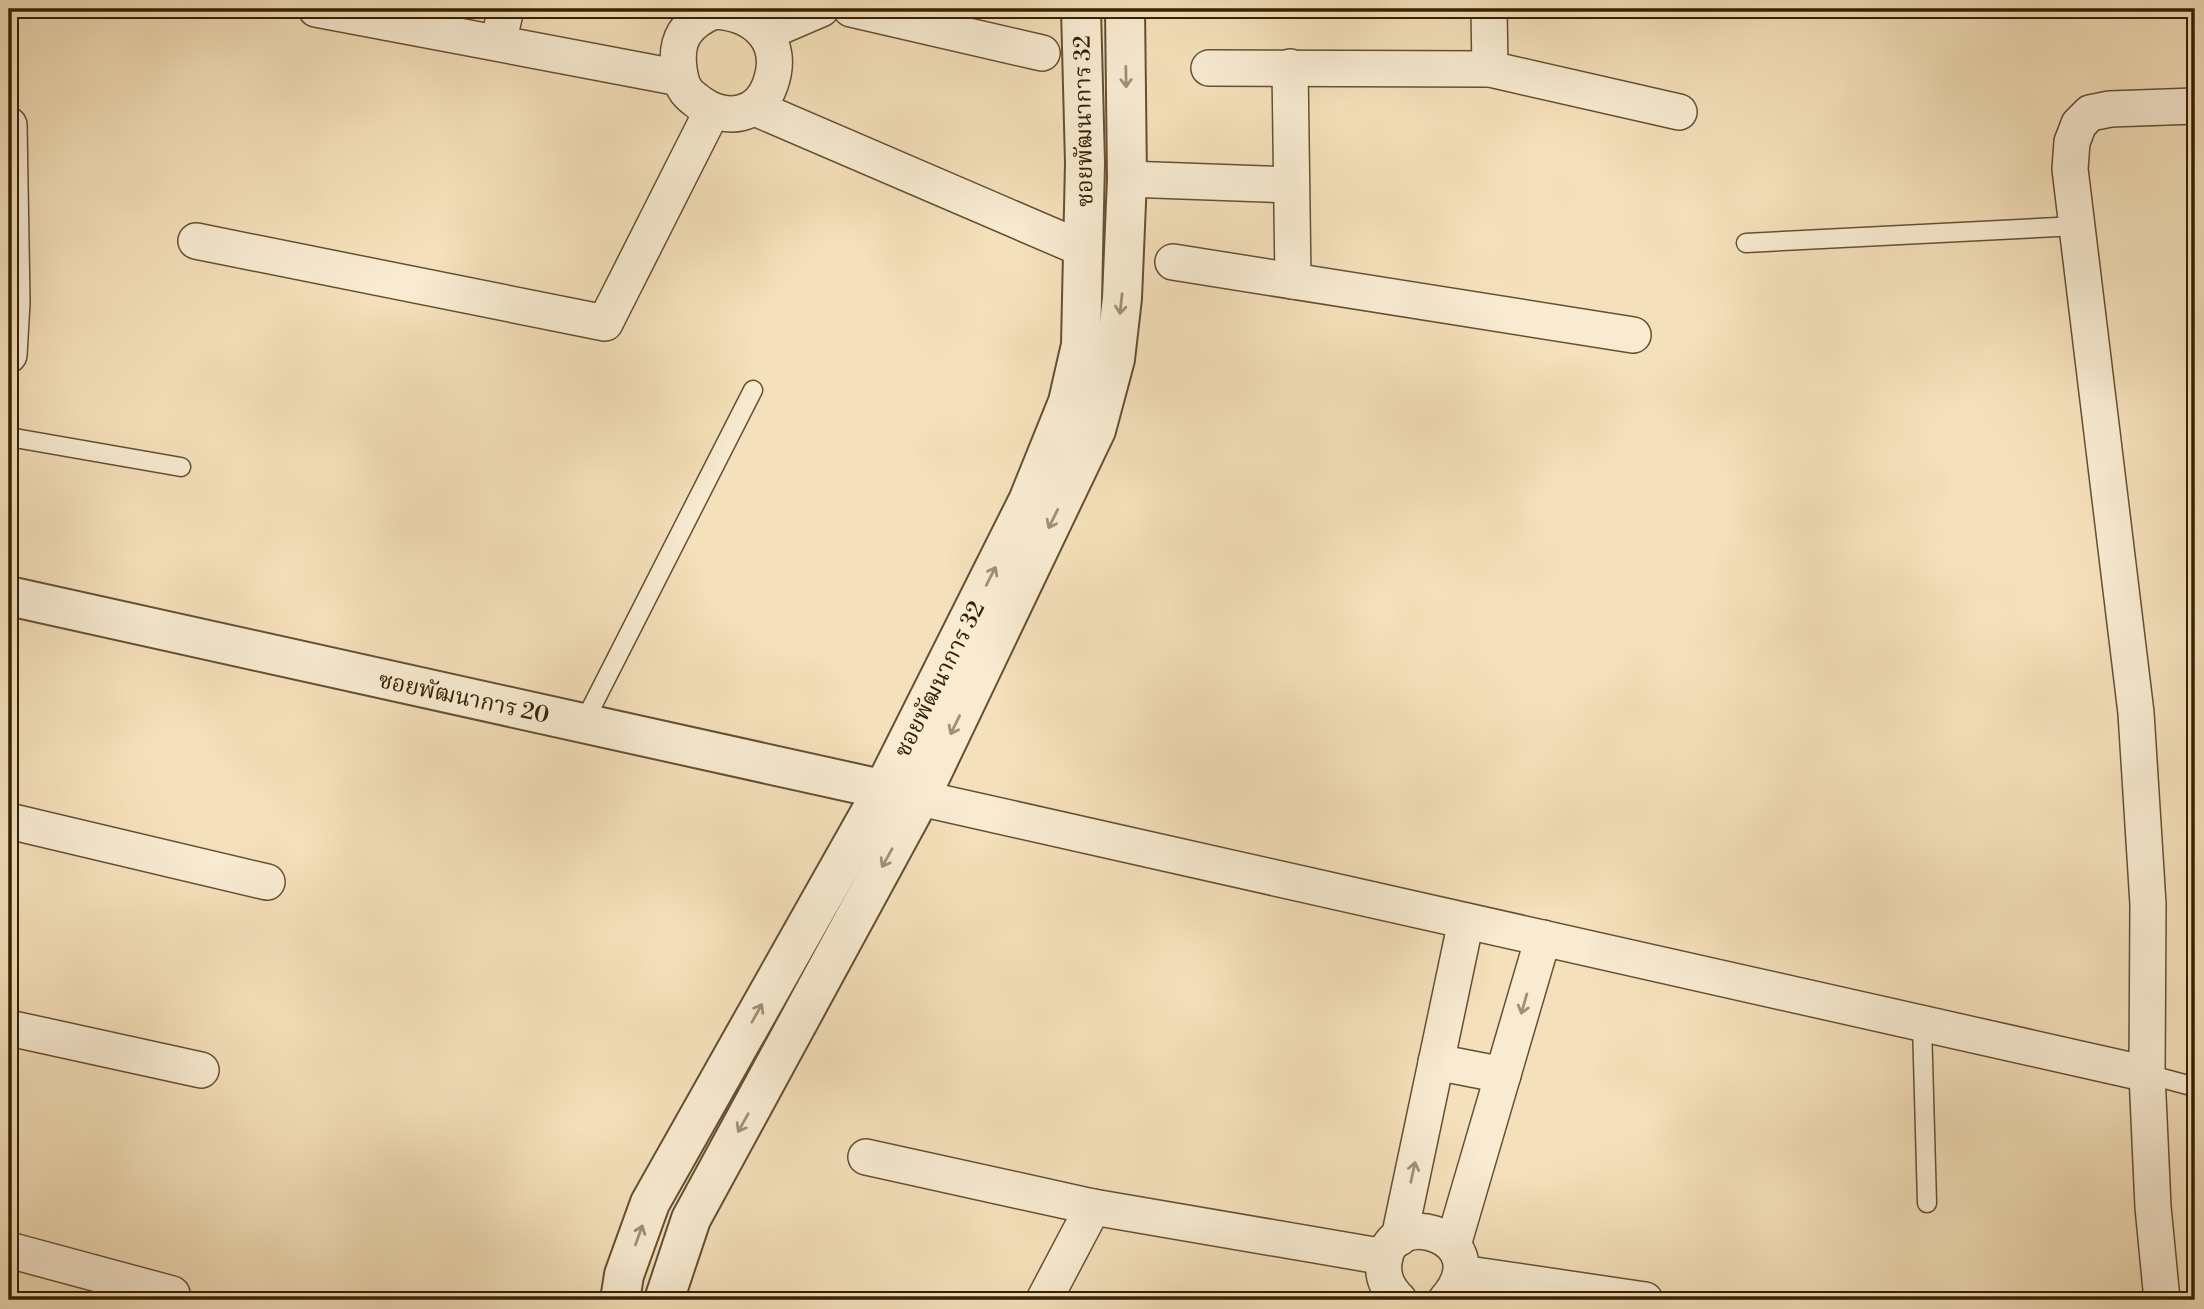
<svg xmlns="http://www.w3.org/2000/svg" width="2204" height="1309" font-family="'Libre Bodoni','Noto Serif Thai',serif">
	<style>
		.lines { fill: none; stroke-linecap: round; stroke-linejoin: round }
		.service-casing { stroke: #655032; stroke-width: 21 }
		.minor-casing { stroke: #655032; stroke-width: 38 }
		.tertiary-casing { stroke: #655032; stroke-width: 42 }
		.service { stroke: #f8ebd2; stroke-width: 18 }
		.minor { stroke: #f8ebd2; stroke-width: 35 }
		.tertiary { stroke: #f8ebd2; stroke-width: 38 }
		.oneway { stroke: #a09075 }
		.labels { text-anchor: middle; stroke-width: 6; stroke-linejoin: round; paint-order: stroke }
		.street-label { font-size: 23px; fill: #352004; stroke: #f8ebd2 }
	</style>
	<rect width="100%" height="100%" fill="#f4e0ba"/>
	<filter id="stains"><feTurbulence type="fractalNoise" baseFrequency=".00286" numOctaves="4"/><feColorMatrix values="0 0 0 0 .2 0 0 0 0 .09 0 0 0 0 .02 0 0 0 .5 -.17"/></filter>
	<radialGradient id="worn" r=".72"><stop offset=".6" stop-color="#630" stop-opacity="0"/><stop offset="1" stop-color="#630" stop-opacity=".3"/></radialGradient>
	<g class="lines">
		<defs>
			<g id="service">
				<polyline points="1746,243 2077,226"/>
				<polyline points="9,437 181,467"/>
				<polyline points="583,724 753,390"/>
				<polyline points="1922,1024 1927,1203"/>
				<polyline points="2147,1074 2195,1087"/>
			</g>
			<g id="minor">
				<polyline points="316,9 680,78"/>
				<polyline points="851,9 1042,53"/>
				<polyline points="1489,9 1490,69"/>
				<path d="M714 11C756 13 786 41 770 85 759 117 726 121 701 104 696 100 688 95 685 89 681 83 680 76 679 69 675 39 686 23 714 11Z"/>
				<polyline points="765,33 821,9"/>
				<polyline points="498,43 506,9"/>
				<polyline points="1290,67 1293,281"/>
				<polyline points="1209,68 1490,69 1679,112"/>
				<polyline points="755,108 1083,249"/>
				<polyline points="9,125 12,302 9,355"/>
				<polyline points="1127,179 1291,185"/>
				<polyline points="196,241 605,323 712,111"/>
				<polyline points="1173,262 1633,335"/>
				<polyline points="920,798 2147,1074"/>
				<polyline points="9,821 267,882"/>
				<polyline points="9,1028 201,1070"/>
				<polyline points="1436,1062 1503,1075"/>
				<polyline points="866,1157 1093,1207 1385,1257"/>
				<polyline points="1399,1238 1466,921"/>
				<polyline points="1453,1245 1543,938"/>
				<polyline points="9,1250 172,1294"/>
				<polyline points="1461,1273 1645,1300"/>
				<polyline points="1044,1300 1093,1207"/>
				<path d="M1399 1300C1388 1289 1382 1278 1384 1261 1392 1203 1500 1238 1446 1300"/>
				<polyline points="2162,1300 2153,1207 2147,1074 2148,904 2136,713 2070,169 2072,142 2079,124 2090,113 2110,109 2195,106"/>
			</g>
			<g id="tertiary">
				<polyline points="9,596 908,795"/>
				<polyline points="620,1300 624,1275 650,1203 883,790 1028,501 1068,402 1081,345 1085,163 1081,9"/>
				<polyline points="664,1300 691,1219 920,798 1096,430 1115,359 1122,298 1127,179 1125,9"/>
			</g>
		</defs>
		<!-- service casing -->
		<use href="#service" class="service-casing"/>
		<!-- minor casing -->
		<use href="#minor" class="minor-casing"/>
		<!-- tertiary casing -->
		<use href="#tertiary" class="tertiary-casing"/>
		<!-- service -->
		<use href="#service" class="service"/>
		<!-- minor -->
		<use href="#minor" class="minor"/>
		<!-- tertiary -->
		<use href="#tertiary" class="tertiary"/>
	</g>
	<!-- one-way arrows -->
	<defs><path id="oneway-shaft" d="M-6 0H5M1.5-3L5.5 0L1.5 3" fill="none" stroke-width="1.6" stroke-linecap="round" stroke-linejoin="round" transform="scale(1.75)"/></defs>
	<g class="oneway">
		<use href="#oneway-shaft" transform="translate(1126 77) rotate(89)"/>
		<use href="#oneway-shaft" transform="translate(1121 304) rotate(96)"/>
		<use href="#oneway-shaft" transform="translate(1053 519) rotate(116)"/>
		<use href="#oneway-shaft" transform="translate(991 576) rotate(-63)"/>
		<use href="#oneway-shaft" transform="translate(955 725) rotate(116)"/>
		<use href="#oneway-shaft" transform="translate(887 858) rotate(119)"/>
		<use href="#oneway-shaft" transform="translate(1524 1004) rotate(106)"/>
		<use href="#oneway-shaft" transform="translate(757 1013) rotate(-61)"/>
		<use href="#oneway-shaft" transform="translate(743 1123) rotate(119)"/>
		<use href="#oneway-shaft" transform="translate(1413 1172) rotate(-78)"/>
		<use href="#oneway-shaft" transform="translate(639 1235) rotate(-70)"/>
	</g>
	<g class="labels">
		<!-- street labels -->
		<g class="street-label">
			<text transform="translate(1083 121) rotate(-91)" y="8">ซอยพัฒนาการ 32</text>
			<text transform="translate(939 679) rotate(-63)" y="8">ซอยพัฒนาการ 32</text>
			<text transform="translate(464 697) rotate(12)" y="8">ซอยพัฒนาการ 20</text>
		</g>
	</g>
	<!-- margin -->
	<rect width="2204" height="1309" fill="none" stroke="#f4e0ba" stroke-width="35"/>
	<rect x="10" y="10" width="2183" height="1288" fill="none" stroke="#352004" stroke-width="3.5"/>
	<rect x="18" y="18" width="2169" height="1274" fill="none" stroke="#352004" stroke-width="2"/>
	<rect width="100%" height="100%" filter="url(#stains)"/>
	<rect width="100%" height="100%" fill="url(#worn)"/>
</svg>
